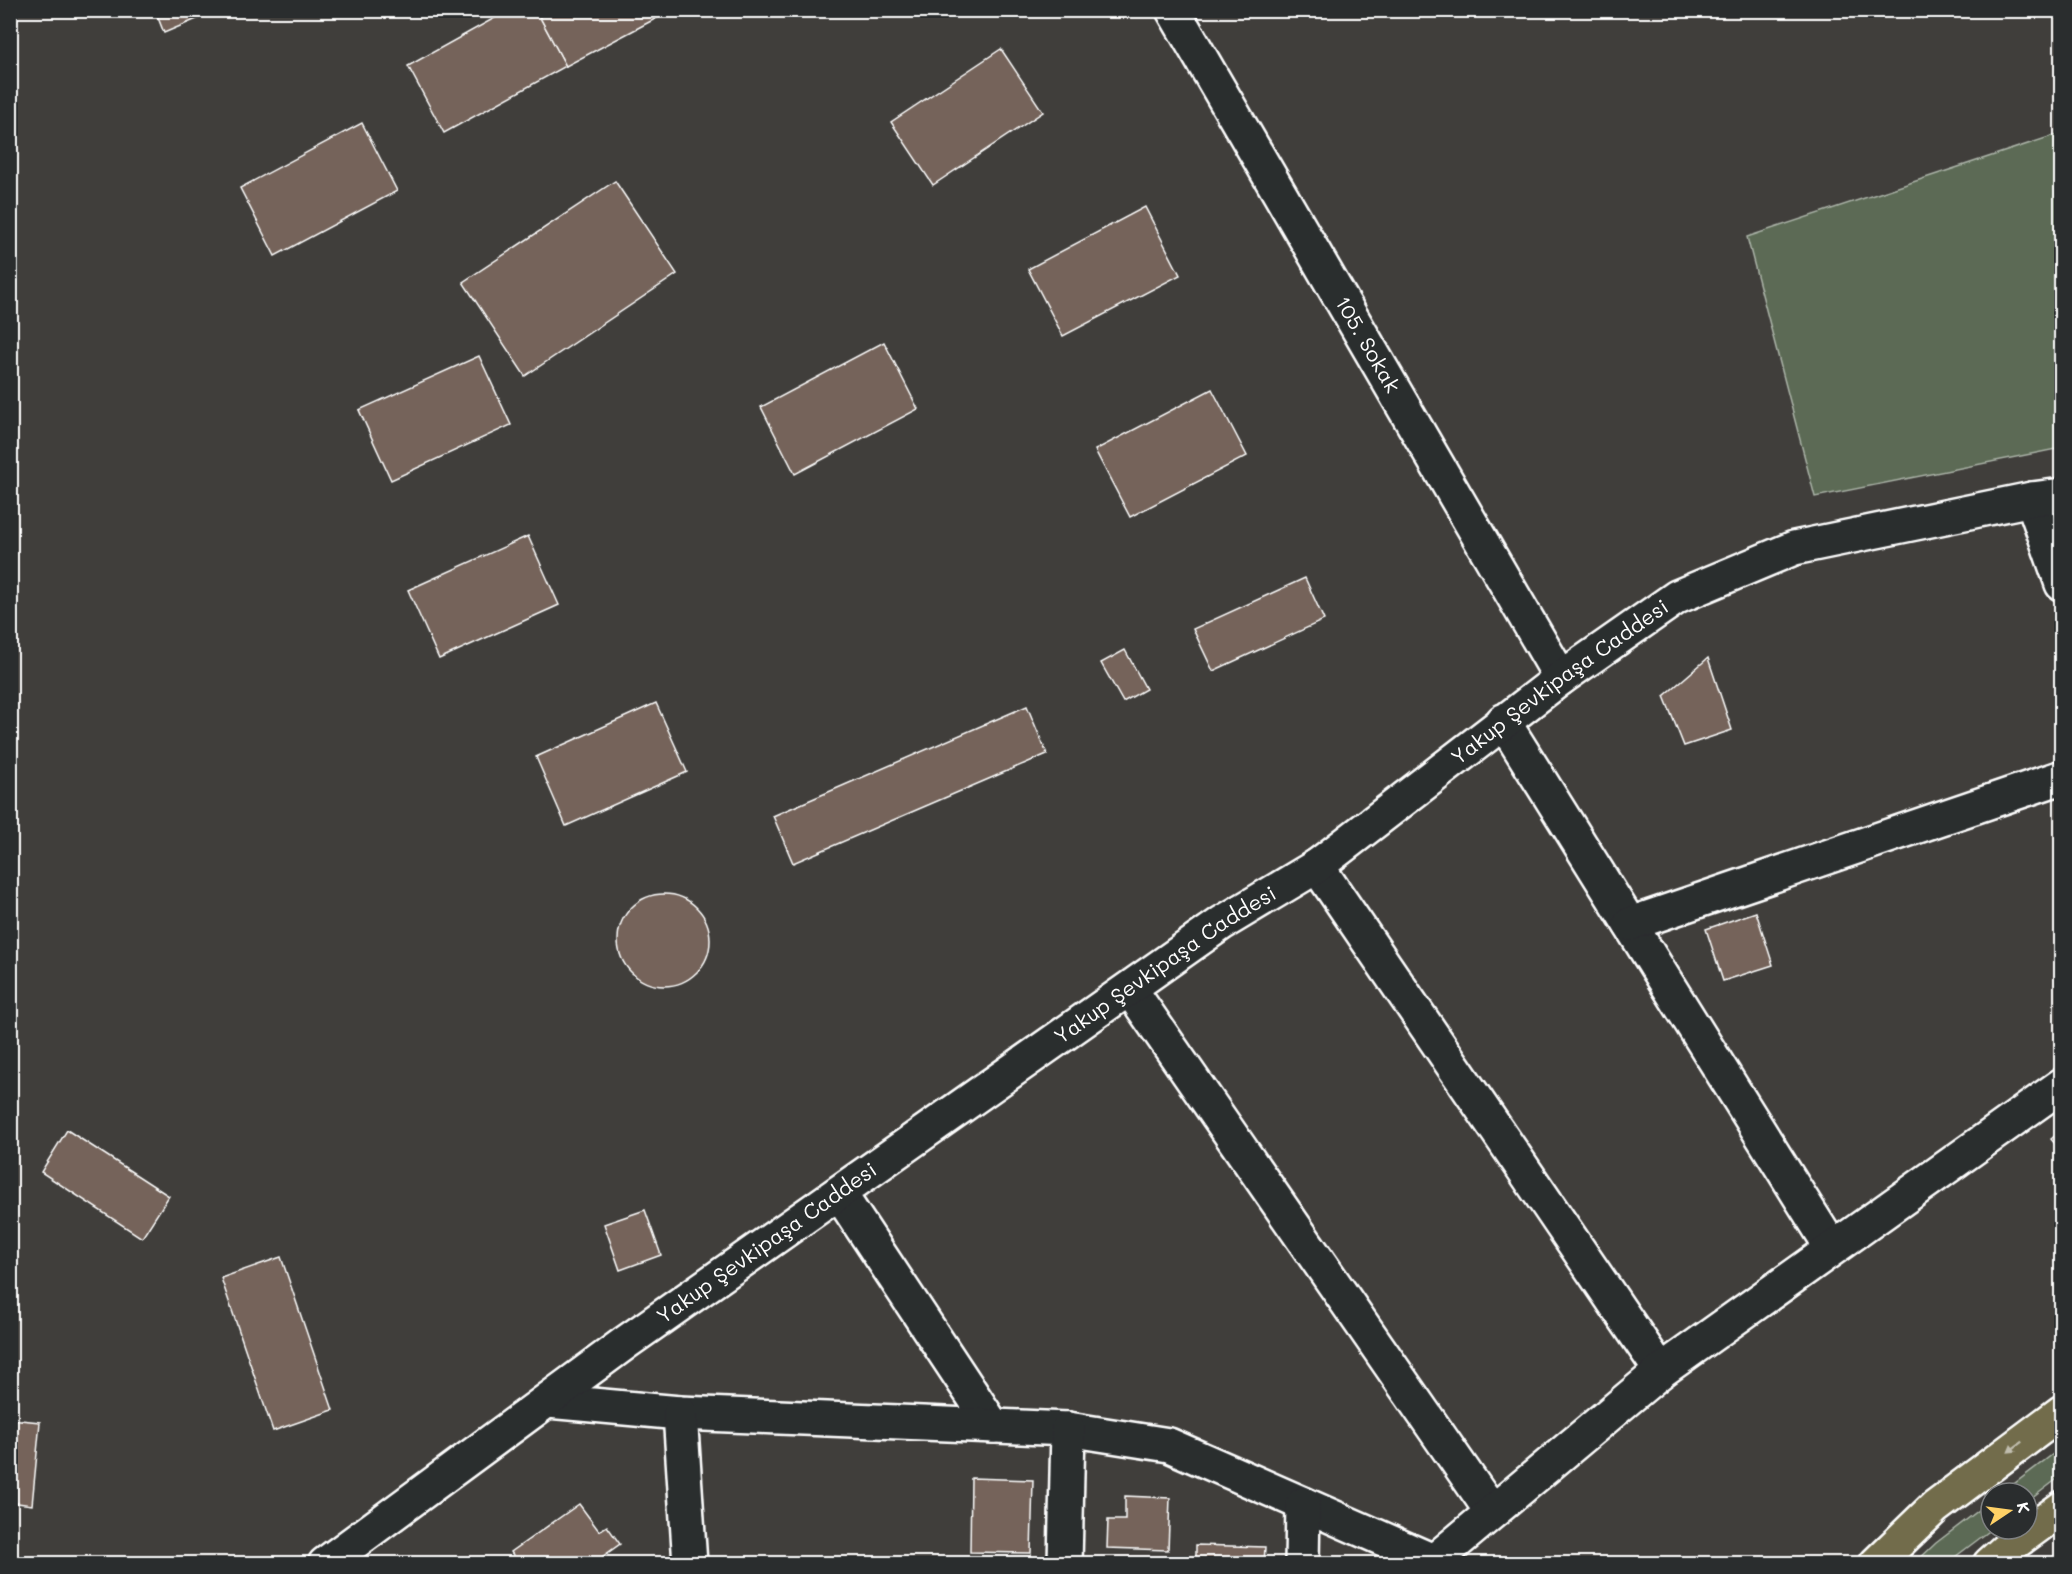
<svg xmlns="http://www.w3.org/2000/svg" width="2072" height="1574" font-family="Mali,sans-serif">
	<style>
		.green { fill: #5b6b54; stroke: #adb5aa; stroke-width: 1.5 }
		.building { fill: #74645a; stroke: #fff; stroke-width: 1.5 }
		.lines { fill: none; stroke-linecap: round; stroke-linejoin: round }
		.minor-casing { stroke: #fff; stroke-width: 38 }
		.secondary-casing { stroke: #fff; stroke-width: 38 }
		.trunk-casing { stroke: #fff; stroke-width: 38 }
		.minor { stroke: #2a2d2e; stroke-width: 33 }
		.secondary { stroke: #2a2d2e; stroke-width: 33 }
		.trunk { stroke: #726c4b; stroke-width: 33 }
		.oneway { fill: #c0bdae }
		.labels { text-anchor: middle; stroke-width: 5; stroke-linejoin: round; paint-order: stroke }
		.street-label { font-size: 21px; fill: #fff; stroke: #2a2d2e }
	</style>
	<rect width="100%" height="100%" fill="#403e3b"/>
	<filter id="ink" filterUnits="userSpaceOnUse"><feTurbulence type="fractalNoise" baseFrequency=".0167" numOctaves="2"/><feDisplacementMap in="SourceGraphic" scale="12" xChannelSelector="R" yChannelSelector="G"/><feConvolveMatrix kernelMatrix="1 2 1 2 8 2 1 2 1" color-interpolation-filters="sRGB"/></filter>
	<g filter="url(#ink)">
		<!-- green -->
		<g class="green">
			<polygon points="2061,133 2061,448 1815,497 1747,237"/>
			<polygon points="2061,1448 2061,1476 2027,1502 2027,1493 2002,1493"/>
			<polygon points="1991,1501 1992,1529 1947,1563 1915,1563 1936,1543"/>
		</g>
		<!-- building -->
		<g class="building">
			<polygon points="155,10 218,10 164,33"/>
			<polygon points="509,10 536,10 566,66 444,133 408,66"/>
			<polygon points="536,10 672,10 566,66"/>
			<polygon points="1001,49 1043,112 933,185 891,122"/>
			<polygon points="362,123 397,191 275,256 240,188"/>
			<polygon points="615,181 677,274 525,376 463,282"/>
			<polygon points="1145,207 1180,275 1063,336 1028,269"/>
			<polygon points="884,342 918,409 795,474 761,407"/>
			<polygon points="479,356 511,425 391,480 359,410"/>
			<polygon points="1212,389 1247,456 1130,517 1095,450"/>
			<polygon points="528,536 559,605 439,659 408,590"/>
			<polygon points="1305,578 1324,620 1213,671 1193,629"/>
			<polygon points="1125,650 1146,689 1123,702 1101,663"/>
			<polygon points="1708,658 1732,730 1684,746 1664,696"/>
			<polygon points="656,703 687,772 566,826 536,757"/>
			<polygon points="1027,706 1047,754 793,863 773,816"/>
			<circle cx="664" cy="940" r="46"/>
			<polygon points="1756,912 1773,965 1723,981 1706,929"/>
			<polygon points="67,1130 169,1196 142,1238 41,1172"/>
			<polygon points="2062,1130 2062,1152 2051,1139"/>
			<polygon points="645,1210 661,1255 620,1270 604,1224"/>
			<polygon points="281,1257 333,1410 273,1431 221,1278"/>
			<polygon points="10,1419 40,1422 32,1505 10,1502"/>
			<polygon points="971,1478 1033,1480 1031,1553 970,1552"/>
			<polygon points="1125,1496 1170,1498 1168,1550 1107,1548 1108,1520 1125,1520"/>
			<polygon points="579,1504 599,1531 607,1526 620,1544 592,1564 519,1564 511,1552"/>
			<polygon points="1196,1545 1265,1547 1264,1564 1196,1564"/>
		</g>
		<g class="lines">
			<defs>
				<g id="minor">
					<path id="s1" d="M1173 10 1561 678"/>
					<polyline points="2032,499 2062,584"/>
					<polyline points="1503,721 1832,1248"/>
					<polyline points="1317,866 1661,1371"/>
					<polyline points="1630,924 2062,777"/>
					<polyline points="1130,989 1492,1512"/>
					<polyline points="839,1193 993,1426"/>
					<polyline points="548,1401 680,1413 1068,1429 1169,1445 1440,1564"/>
					<polyline points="680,1413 690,1564"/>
					<polyline points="1434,1561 1661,1371 2062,1085"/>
					<polyline points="1065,1564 1068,1429"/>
					<polyline points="1302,1564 1303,1504"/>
				</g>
				<g id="secondary">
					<path id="s2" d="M325 1564 625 1343 1222 923 1317 866 1561 678 1677 597 1794 548 2032 499 2062 495"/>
				</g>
				<g id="trunk">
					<polyline points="1876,1564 1935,1507 2062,1412"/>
					<polyline points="1990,1564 2010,1546 2062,1508"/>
				</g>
			</defs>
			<!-- minor casing -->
			<use href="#minor" class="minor-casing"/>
			<!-- secondary casing -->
			<use href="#secondary" class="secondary-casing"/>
			<!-- trunk casing -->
			<use href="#trunk" class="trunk-casing"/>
			<!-- minor -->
			<use href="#minor" class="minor"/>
			<!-- secondary -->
			<use href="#secondary" class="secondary"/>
			<!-- trunk -->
			<use href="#trunk" class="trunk"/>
		</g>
		<!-- one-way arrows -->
		<defs><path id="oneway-solid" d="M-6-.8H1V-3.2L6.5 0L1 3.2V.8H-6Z" transform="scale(1.5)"/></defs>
		<use class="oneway" href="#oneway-solid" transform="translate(2015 1447) rotate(143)"/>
	</g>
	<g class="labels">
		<!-- street labels -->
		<g class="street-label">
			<text dy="7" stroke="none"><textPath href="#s1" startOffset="387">105. Sokak</textPath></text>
			<text dy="7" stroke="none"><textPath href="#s2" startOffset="1518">Yakup Şevkipaşa Caddesi</textPath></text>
			<text dy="7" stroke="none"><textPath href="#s2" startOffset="1032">Yakup Şevkipaşa Caddesi</textPath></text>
			<text dy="7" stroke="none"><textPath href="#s2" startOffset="546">Yakup Şevkipaşa Caddesi</textPath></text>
		</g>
	</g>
	<!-- margin -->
	<rect width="2072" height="1574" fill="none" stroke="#2a2d2e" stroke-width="36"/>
	<rect x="18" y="18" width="2036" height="1538" fill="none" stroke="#fff" stroke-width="2" filter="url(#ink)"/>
	<!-- north arrow -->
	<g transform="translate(2009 1511) rotate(77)"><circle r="28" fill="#2a2d2e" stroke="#7f8182" stroke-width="1.5"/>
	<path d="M0-4.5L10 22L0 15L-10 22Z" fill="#ffd166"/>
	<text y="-9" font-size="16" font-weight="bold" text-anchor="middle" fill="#ffffff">K</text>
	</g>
</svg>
